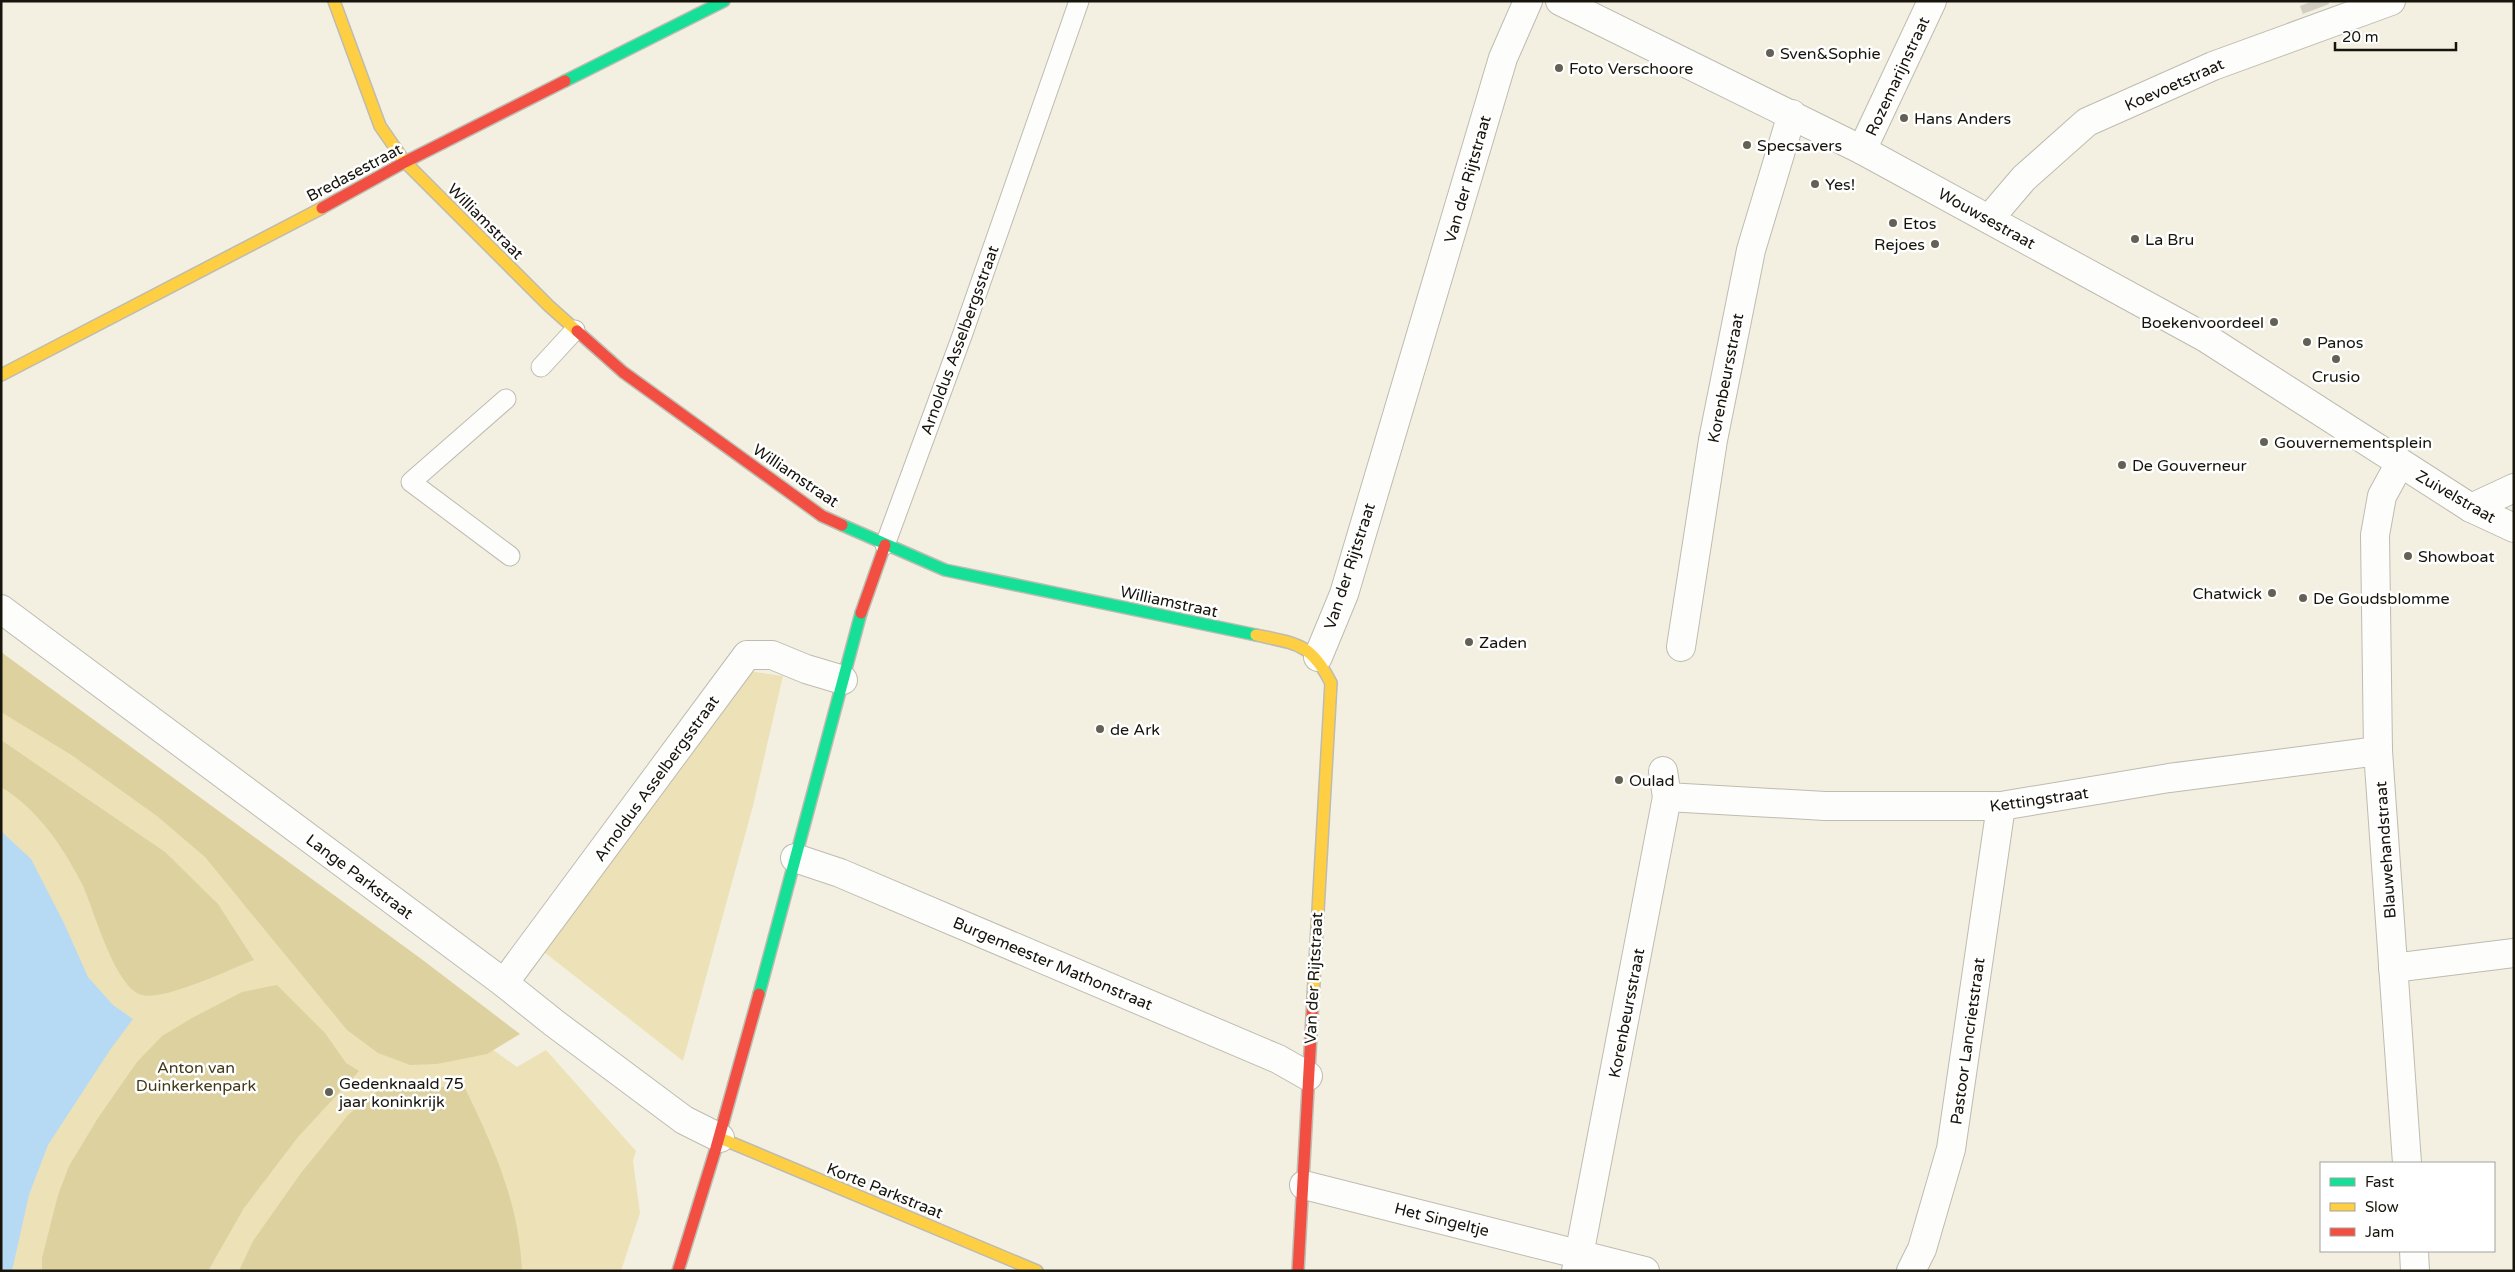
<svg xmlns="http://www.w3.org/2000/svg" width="2515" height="1272" font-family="'Varela Round',sans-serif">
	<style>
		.green { fill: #ede2b7 }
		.forest { fill: #dcd19f }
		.water { fill: #b7daf4 }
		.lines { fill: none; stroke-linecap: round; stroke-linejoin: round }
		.street-tunnel { stroke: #d2cfc2; stroke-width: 28; stroke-dasharray: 28 14; stroke-linecap: butt }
		.lane-casing { stroke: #bebbb0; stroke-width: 21 }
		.street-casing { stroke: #bebbb0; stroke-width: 30 }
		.fast-casing { stroke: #bebbb0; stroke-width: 14 }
		.slow-casing { stroke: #bebbb0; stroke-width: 14 }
		.jam-casing { stroke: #bebbb0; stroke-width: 14 }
		.lane { stroke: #fdfdfb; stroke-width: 19 }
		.street { stroke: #fdfdfb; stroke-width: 28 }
		.fast { stroke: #16e098; stroke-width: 11 }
		.slow { stroke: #ffcf43; stroke-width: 11 }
		.jam { stroke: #f24e42; stroke-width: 11 }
		.poi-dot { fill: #636156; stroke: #fff; stroke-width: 2 }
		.labels { text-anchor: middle; stroke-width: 5; stroke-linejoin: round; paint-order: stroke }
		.poi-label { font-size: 16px; fill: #16140b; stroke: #fff; text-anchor: start }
		.street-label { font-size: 16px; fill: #16140b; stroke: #fff }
		.park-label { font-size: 16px; fill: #433a18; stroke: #fff }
	</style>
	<rect width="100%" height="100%" fill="#f3f0e2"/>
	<!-- green -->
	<g class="green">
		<polygon points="749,671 783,676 753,806 683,1061 544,952"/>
		<polygon points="1,697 517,1067 546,1050 636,1151 633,1161 640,1213 621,1271 1,1271"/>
	</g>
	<!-- forest -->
	<g class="forest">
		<polygon points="1,652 420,958 520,1034 487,1054 437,1064 410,1065 378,1053 347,1030 205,857 157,816 73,756 1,712"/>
		<path d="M1 740 165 852 218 904 254 960C230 969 165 1001 142 995 115 988 94 910 83 886 64 848 38 809 1 787Z"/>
		<polygon points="277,985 325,1033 346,1063 359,1071 298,1137 244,1208 208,1271 42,1271 42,1258 58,1195 69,1166 98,1118 137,1062 162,1036 192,1018 242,992"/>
		<path d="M387 1083 405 1089 464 1086C493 1146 519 1202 522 1271H239L253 1241 301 1173 348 1115Z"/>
	</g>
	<!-- water -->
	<polygon class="water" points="1,831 31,859 64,923 88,977 113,1005 133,1019 110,1050 48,1145 29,1195 12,1271 1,1271"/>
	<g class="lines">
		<!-- street-tunnel -->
		<polyline class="street-tunnel" points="2313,1 2316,9"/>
		<defs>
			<g id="lane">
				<polyline points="541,367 575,330"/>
				<polyline points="506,399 411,482 510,556"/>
				<polyline points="885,545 963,333 1079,1"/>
			</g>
			<g id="street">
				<polyline points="1560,1 1862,150 2206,338 2471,508 2514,528"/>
				<polyline points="1862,150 1932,1"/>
				<polyline points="1989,219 2024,178 2087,122 2213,66 2391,1"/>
				<polyline points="2400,463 2382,496 2375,535 2378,751 2407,1163"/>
				<polyline points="2471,508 2514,488"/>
				<polyline points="1,609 504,983 554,1023 684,1120 720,1138"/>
				<polyline points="1681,647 1713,440 1751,250 1792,114"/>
				<polyline points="1318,657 1344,594 1503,58 1528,1"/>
				<polyline points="1667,797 1825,806 2001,806 2169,778 2378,751"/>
				<polyline points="795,858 840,873 1278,1059 1308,1076"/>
				<polyline points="2393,968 2514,953"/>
				<polyline points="504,983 747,655 772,655 806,669 843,680"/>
				<polyline points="1304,1185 1645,1271"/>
				<polyline points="2414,1251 2415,1271"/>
				<polyline points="1576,1271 1667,797 1663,771"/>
				<polyline points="1911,1271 1922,1249 1951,1149 2001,806"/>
			</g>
			<g id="fast">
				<polyline points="565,81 724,1"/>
				<polyline points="842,525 945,570 1256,635"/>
				<polyline points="759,994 861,613"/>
			</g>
			<g id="slow">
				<polyline points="334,1 380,126 405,162 549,306 577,331"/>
				<polyline points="1,375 322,208"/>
				<path d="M1256 635C1297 644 1311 643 1331 683L1313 998"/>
				<polyline points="720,1138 1037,1271"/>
			</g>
			<g id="jam">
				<polyline points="322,208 405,162 565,81"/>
				<polyline points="577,331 623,372 822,516 842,525"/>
				<polyline points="861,613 885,545"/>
				<polyline points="678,1271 716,1148 759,994"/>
				<polyline points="1298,1271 1313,998"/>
			</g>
		</defs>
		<!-- lane casing -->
		<use href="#lane" class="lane-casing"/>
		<!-- street casing -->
		<use href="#street" class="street-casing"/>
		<!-- fast casing -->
		<use href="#fast" class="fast-casing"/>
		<!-- slow casing -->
		<use href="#slow" class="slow-casing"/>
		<!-- jam casing -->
		<use href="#jam" class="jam-casing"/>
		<!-- lane -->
		<use href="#lane" class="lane"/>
		<!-- street -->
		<use href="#street" class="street"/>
		<!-- fast -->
		<use href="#fast" class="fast"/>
		<!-- slow -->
		<use href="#slow" class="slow"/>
		<!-- jam -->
		<use href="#jam" class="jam"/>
	</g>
	<!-- markers -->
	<g class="poi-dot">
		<circle cx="1770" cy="53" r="5"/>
		<circle cx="1559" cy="68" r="5"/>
		<circle cx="1904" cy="118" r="5"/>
		<circle cx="1747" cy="145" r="5"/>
		<circle cx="1815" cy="184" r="5"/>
		<circle cx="1893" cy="223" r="5"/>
		<circle cx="2135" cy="239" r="5"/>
		<circle cx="1935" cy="244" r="5"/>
		<circle cx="2274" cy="322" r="5"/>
		<circle cx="2307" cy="342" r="5"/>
		<circle cx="2336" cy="359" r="5"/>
		<circle cx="2264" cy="442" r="5"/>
		<circle cx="2122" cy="465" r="5"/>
		<circle cx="2408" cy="556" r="5"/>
		<circle cx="2272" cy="593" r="5"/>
		<circle cx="2303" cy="598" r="5"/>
		<circle cx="1469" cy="642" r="5"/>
		<circle cx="1100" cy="729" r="5"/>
		<circle cx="1619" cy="780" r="5"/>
		<circle cx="329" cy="1092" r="5"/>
	</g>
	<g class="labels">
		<!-- poi labels -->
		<g class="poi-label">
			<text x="1780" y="59">Sven&amp;Sophie</text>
			<text x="1569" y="74">Foto Verschoore</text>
			<text x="1914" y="124">Hans Anders</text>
			<text x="1757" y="151">Specsavers</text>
			<text x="1825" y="190">Yes!</text>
			<text x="1903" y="229">Etos</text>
			<text x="2145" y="245">La Bru</text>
			<text x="1925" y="250" text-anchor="end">Rejoes</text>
			<text x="2264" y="328" text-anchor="end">Boekenvoordeel</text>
			<text x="2317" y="348">Panos</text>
			<text x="2336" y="382" text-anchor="middle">Crusio</text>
			<text x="2274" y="448">Gouvernementsplein</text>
			<text x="2132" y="471">De Gouverneur</text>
			<text x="2418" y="562">Showboat</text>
			<text x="2262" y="599" text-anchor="end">Chatwick</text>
			<text x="2313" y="604">De Goudsblomme</text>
			<text x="1479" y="648">Zaden</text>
			<text x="1110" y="735">de Ark</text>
			<text x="1629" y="786">Oulad</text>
			<text x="339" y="1089">Gedenknaald 75<tspan x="339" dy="18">jaar koninkrijk</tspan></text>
		</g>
		<!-- street labels -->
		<g class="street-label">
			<text transform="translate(1897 76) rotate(-65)" y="6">Rozemarijnstraat</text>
			<text transform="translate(2174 84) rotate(-24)" y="6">Koevoetstraat</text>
			<text transform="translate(354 172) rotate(-28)" y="6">Bredasestraat</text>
			<text transform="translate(1467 179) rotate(-74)" y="6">Van der Rijtstraat</text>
			<text transform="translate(1987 218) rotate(29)" y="6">Wouwsestraat</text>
			<text transform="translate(486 221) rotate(45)" y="6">Williamstraat</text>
			<text transform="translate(959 340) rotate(-70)" y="6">Arnoldus Asselbergsstraat</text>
			<text transform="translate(1725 378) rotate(-79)" y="6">Korenbeursstraat</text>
			<text transform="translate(796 475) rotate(34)" y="6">Williamstraat</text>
			<text transform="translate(2456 496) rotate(30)" y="6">Zuivelstraat</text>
			<text transform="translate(1349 566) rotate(-72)" y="6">Van der Rijtstraat</text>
			<text transform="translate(1169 601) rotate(12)" y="6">Williamstraat</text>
			<text transform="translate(656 778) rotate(-54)" y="6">Arnoldus Asselbergsstraat</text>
			<text transform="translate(2039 799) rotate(-8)" y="6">Kettingstraat</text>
			<text transform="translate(2385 850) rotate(-94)" y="6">Blauwehandstraat</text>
			<text transform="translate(360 876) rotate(37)" y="6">Lange Parkstraat</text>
			<text transform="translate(1053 963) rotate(23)" y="6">Burgemeester Mathonstraat</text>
			<text transform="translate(1313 978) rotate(-87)" y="6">Van der Rijtstraat</text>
			<text transform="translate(1626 1013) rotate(-79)" y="6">Korenbeursstraat</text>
			<text transform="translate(1967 1041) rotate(-82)" y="6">Pastoor Lancrietstraat</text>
			<text transform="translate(885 1190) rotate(22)" y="6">Korte Parkstraat</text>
			<text transform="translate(1442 1219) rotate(14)" y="6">Het Singeltje</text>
		</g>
		<!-- park labels -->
		<g class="park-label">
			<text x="196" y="1073">Anton van<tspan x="196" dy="18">Duinkerkenpark</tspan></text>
		</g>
	</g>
	<!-- border -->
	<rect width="2515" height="1272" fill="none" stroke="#16140b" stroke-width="5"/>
	<!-- legend -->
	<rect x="2320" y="1162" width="175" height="90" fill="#ffffff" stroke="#a2a19d"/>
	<rect x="2330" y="1178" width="25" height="8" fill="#16e098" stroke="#a2a19d"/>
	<text x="2365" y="1187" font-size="15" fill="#16140b">Fast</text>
	<rect x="2330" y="1203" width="25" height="8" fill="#ffcf43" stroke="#a2a19d"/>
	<text x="2365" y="1212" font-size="15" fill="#16140b">Slow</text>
	<rect x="2330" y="1228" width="25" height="8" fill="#f24e42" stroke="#a2a19d"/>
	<text x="2365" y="1237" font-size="15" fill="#16140b">Jam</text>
	<!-- scale -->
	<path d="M2335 42v8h121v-8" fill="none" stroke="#16140b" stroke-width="2.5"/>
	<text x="2342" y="42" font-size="15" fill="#16140b" stroke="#ffffff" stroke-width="4" paint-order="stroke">20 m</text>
</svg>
